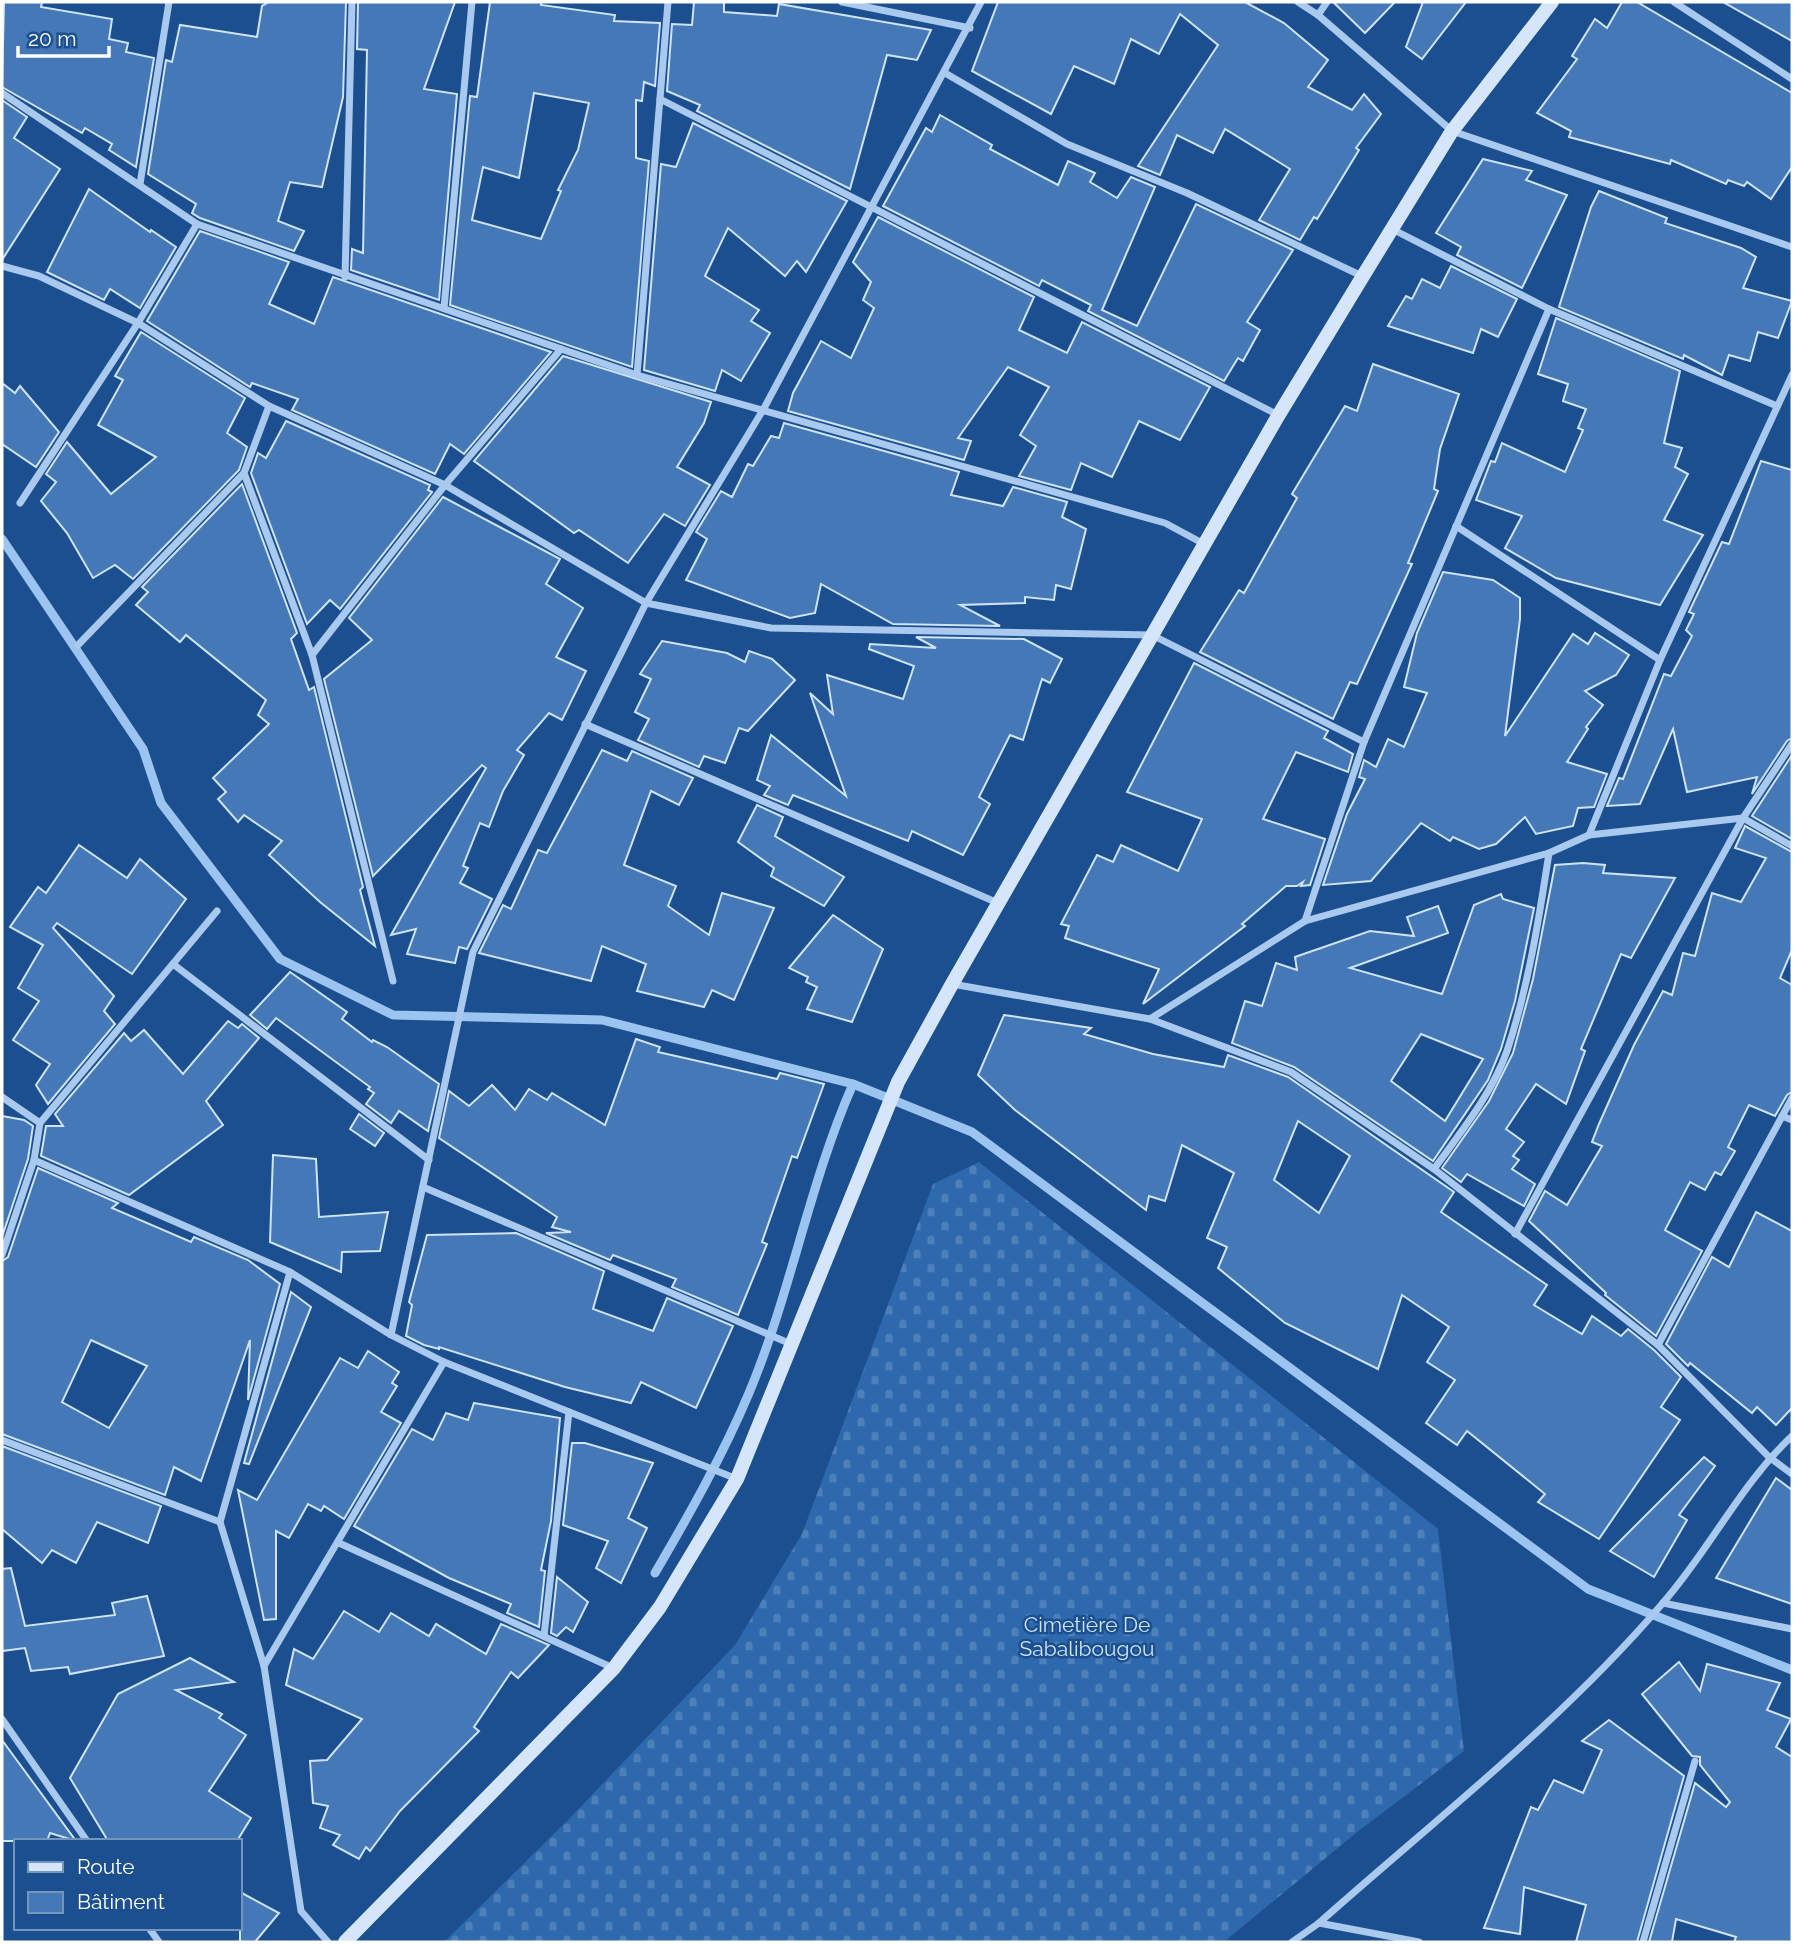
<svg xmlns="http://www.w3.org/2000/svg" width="1794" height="1944" font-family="Raleway,sans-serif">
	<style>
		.cemetery { fill: url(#cemetery-stones) }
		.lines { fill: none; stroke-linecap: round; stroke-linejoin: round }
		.stream { stroke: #9cc4f0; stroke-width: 9 }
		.building { fill: #4478b7; stroke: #cfe3fa; stroke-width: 2; fill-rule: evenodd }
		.street { stroke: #a9c9ee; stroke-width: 7 }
		.secondary { stroke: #d6e6fa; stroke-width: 14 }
		.labels { text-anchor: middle; stroke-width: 5; stroke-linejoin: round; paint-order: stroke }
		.park-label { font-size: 21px; fill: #cfe3fa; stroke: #1b4f8f }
	</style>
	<defs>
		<pattern id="cemetery-stones" width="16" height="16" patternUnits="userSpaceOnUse" patternTransform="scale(1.75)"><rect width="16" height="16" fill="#2e69ad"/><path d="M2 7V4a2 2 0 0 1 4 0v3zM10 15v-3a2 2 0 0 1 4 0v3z" fill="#4d80b9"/></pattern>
	</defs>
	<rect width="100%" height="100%" fill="#1b4f8f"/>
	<!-- cemetery -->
	<polygon class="cemetery" points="979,1162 1438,1529 1464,1751 1356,1833 1224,1942 444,1942 568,1820 735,1645 802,1534 933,1184"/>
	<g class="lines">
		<!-- stream -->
		<g class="stream">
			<polyline points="2,539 143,749 161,803 280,959 393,1015 602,1020 853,1084 972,1132 1588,1589 1792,1670"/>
			<path d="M655 1573C689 1515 723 1455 749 1393 791 1293 809 1184 853 1084"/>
		</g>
	</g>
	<!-- building -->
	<g class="building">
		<polygon points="4,2 42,2 41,7 112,19 109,39 128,43 126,52 154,58 136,167 109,150 112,144 85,128 82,133 2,87"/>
		<polygon points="269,2 346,2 343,97 322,187 290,182 278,221 304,231 294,251 200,218 192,213 196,204 148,174 166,60 172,62 180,25 257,37 262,6"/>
		<polygon points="358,2 455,2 424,89 457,94 439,300 351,270 352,249 363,253 367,50 357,49"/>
		<path d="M490 2H541V5L615 15 614 21 660 23 655 86 644 82 642 101 636 100V158L649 161 632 367 450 305 470 96 477 97ZM534 93 589 103 578 150 558 190 561 191 541 239 472 220 483 167 519 178Z"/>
		<polygon points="694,2 724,2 724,12 777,16 779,4 931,30 917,60 887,55 850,189 697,111 700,105 667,91 672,24 692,25"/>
		<polygon points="998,2 1245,2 1284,23 1328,60 1308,87 1352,110 1364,94 1381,114 1356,148 1359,150 1317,219 1314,217 1300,240 1259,220 1290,169 1225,129 1213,153 1177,135 1160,175 1138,166 1218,45 1180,14 1159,54 1131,39 1114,84 1074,66 1051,114 972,71"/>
		<polygon points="1333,2 1395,2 1365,33"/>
		<polygon points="1423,2 1466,2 1422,59 1406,47"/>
		<polygon points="1622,2 1637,2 1792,93 1792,167 1771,199 1747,182 1744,186 1728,180 1726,184 1671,160 1670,164 1569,137 1571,131 1537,113 1577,59 1572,56 1595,19 1607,28"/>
		<polygon points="1723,2 1792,2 1792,41"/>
		<polygon points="2,100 27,117 14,138 60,169 2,260"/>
		<polygon points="940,115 992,145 990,149 1058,185 1068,161 1095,173 1090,182 1117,198 1131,177 1155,187 1102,310 1137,326 1196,204 1293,250 1247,322 1260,330 1243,361 1238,358 1224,381 1088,311 1091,305 1042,280 1039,286 883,206 926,128 932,132"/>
		<polygon points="693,123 847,201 806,272 797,261 785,276 728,228 705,276 759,310 751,321 770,333 741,381 722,370 715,391 644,370 661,164 676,167"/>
		<polygon points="1483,159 1532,171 1526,180 1567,195 1522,288 1457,255 1461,247 1436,233"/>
		<polygon points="89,189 150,232 151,230 176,247 140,308 110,289 104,300 47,272"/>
		<polygon points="1599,191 1667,218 1665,223 1741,248 1756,257 1743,288 1792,301 1778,338 1758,332 1750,361 1729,355 1722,375 1684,355 1683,359 1559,307 1591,207"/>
		<polygon points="878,217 1034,297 1019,330 1067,353 1082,322 1210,387 1180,440 1139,421 1112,477 1081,463 1071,490 1019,476 1036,446 1020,435 1049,387 1008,367 958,438 971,441 964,460 788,411 793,393 821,341 851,358 874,308 863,300 871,282 853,262"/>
		<polygon points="200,231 289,262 269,304 314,324 333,277 551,352 464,454 450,444 435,474 292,410 298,399 252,383 250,387 147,321"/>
		<polygon points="1451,266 1517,299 1498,337 1481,329 1473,353 1388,326 1406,296 1412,299 1422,279 1440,288"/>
		<polygon points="1556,318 1680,371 1664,443 1682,448 1675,467 1688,474 1664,520 1703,535 1660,605 1556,578 1505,548 1522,516 1476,500 1491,461 1495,462 1502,443 1565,472 1583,430 1578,428 1586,409 1563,401 1568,384 1538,374"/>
		<polygon points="141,332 245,398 227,433 247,447 239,470 133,579 115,565 93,578 67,533 41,501 56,482 46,474 67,442 111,494 156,457 98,425 123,380 115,376"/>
		<polygon points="563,356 711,402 704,423 677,467 710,485 685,526 664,514 628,563 579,530 574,533 474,461"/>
		<polygon points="1373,364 1459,394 1440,449 1434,489 1438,491 1408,563 1412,564 1357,684 1350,682 1333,719 1200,652 1239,590 1244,593 1297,498 1292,494 1345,406 1357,411"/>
		<polygon points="2,383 15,393 20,386 59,432 36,467 2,444"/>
		<polygon points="286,421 430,485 428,490 432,492 340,609 330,600 307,624 251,473 258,453 266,458"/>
		<polygon points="784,423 959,472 951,495 1003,506 1013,487 1067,502 1062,517 1086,529 1071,589 1056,585 1054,600 1025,597 1025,603 960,605 1000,626 893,624 821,584 815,613 790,618 686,580 707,539 696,532 721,491 732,497 748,464 753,466 771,436 779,438"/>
		<polygon points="1761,461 1792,470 1792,738 1787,741 1752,794 1757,777 1687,792 1673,729 1640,804 1607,806 1619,778 1623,779 1664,674 1671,676 1692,636 1686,630 1694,614 1689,612 1722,542 1729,544"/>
		<polygon points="242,484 297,633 291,639 309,690 314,687 363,887 360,890 375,946 320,902 269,855 282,841 244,815 238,822 218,799 226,792 213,778 269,724 258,715 266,700 186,635 180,642 136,605 148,592 142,587"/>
		<polygon points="443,497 560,559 546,584 583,608 556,657 586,671 562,720 549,713 517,750 524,755 503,791 489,827 480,823 463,866 468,868 460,883 492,899 467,949 459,947 455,963 407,954 416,929 391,935 486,768 482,765 373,876 324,679 372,640 349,618"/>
		<polygon points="1443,572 1493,580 1520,598 1520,619 1505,736 1573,634 1588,644 1595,633 1629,655 1616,675 1585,691 1603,705 1586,727 1588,729 1567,762 1607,774 1594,807 1578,808 1573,826 1536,834 1525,817 1496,844 1479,849 1453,837 1450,841 1421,823 1371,881 1323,885 1347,814 1365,779 1359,777 1364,760 1376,767 1388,739 1404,747 1427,693 1404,687 1417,633"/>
		<polygon points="916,637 1024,639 1062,659 1050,683 1042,679 1023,740 1010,735 979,797 990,804 963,855 912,831 908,841 793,795 788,805 764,795 770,786 757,780 771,735 846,796 810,693 833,714 827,675 903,699 914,666 869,649 870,644 936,648"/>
		<polygon points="662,641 727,653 745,662 749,651 772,659 795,680 748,731 739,728 725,763 704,756 699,767 638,740 649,719 635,712 651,679 640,674"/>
		<polygon points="1194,663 1328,731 1324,738 1353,754 1348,772 1296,752 1263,819 1325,839 1310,885 1301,886 1303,882 1297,886 1286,886 1242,924 1245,926 1143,1004 1159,969 1065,938 1069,926 1061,924 1097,855 1113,862 1121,845 1178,871 1202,819 1127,792"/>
		<polygon points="602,750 627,761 632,751 693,778 679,805 651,791 624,865 676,886 668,906 709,935 722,893 774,908 734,1000 712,990 704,1007 637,991 646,964 602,946 591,981 479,953 503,905 511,909 538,850 547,853"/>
		<polygon points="1792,755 1792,839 1752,816"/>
		<polygon points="757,805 783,817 775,836 844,877 824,906 771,876 774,868 738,842"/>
		<polygon points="1745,826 1792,852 1792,950 1780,978 1792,985 1792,1092 1787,1095 1775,1116 1749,1105 1728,1147 1735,1151 1721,1175 1715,1172 1705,1190 1690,1182 1665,1230 1702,1251 1656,1336 1605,1295 1606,1293 1529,1221 1545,1191 1567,1205 1602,1146 1592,1142 1599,1124 1634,1045 1663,991 1672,995 1683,953 1695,956 1712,893 1741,902 1766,858 1735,848"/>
		<polygon points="79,845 127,878 140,859 186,899 132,974 57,923 53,928 114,996 104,1011 115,1024 48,1104 36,1085 50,1064 13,1040 39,1001 18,988 43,945 10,927 38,887 46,893"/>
		<polygon points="1583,863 1605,865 1603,873 1675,878 1631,958 1621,954 1581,1049 1585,1051 1566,1104 1536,1084 1506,1129 1524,1142 1513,1156 1519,1160 1512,1169 1535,1184 1524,1206 1467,1174 1461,1182 1442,1168 1489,1101 1513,1053 1533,979 1555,865"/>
		<path d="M1501 894 1503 899 1534 908 1515 1001 1501 1049 1488 1080 1433 1161 1294 1067 1232 1043 1245 1001 1262 1006 1276 963 1297 970 1295 957 1370 931 1414 936 1407 917 1438 906 1448 933 1350 968 1442 994 1474 905ZM1421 1034 1483 1059 1445 1121 1391 1081Z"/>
		<polygon points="833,915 883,949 852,1022 807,1009 817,987 806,982 808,977 789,968"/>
		<polygon points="290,972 347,1012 342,1019 372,1042 373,1040 387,1047 439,1084 428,1131 399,1111 391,1123 366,1104 374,1093 368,1089 370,1087 276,1018 267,1029 250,1015"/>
		<path d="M1004 1015 1091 1028 1084 1034 1153 1054 1224 1067 1228 1055 1288 1077 1454 1192 1441 1212 1547 1285 1534 1305 1582 1334 1592 1316 1621 1336 1628 1329 1654 1350 1681 1377 1661 1407 1680 1420 1599 1539 1538 1502 1545 1494 1467 1431 1457 1445 1426 1423 1455 1380 1427 1362 1449 1327 1402 1295 1378 1369 1285 1323 1218 1268 1227 1247 1207 1238 1234 1173 1182 1145 1165 1201 1149 1196 1146 1210 1015 1110 978 1075ZM1298 1121 1350 1156 1319 1213 1274 1180Z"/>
		<polygon points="228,1021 238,1028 242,1024 259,1038 206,1101 223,1125 129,1195 41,1156 46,1126 63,1126 55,1114 124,1033 131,1041 144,1030 183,1074"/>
		<polygon points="636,1039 660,1047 658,1052 777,1079 780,1073 824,1084 797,1158 792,1156 762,1242 767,1244 738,1315 672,1287 676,1279 613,1255 610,1260 546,1233 571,1232 552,1227 557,1217 439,1138 449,1091 469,1106 492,1085 515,1110 529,1089 547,1100 552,1093 605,1125"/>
		<polygon points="359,1114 384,1133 375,1146 350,1129"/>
		<polygon points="2,1116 24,1120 33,1126 28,1159 2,1237"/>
		<polygon points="273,1155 316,1159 319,1217 388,1212 380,1251 342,1252 341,1272 270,1242"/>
		<path d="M38 1168 118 1203 112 1208 191 1242 194 1237 248 1260 280 1284 248 1400 250 1340 201 1481 174 1467 165 1495 2 1434V1261L8 1257ZM91 1340 147 1366 109 1428 62 1402Z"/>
		<polygon points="1756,1212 1792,1231 1792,1408 1776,1425 1757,1407 1752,1413 1690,1363 1688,1366 1666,1344 1712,1257 1729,1267"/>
		<polygon points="516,1233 604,1271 593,1309 653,1331 667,1298 733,1326 696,1408 641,1382 631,1403 565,1387 439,1347 439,1349 424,1345 406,1336 412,1305 409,1302 427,1235"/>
		<polygon points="291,1292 311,1307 249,1464 244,1463"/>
		<polygon points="368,1351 399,1372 392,1383 397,1386 381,1412 401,1423 344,1519 324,1506 321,1511 308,1504 289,1538 276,1531 276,1619 264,1620 238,1490 257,1500 340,1358 358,1368"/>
		<polygon points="474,1403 560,1418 551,1521 541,1570 545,1571 539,1627 507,1613 511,1604 449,1578 354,1526 412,1429 433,1440 446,1413 468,1420"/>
		<polygon points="572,1443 585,1443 653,1463 628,1518 647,1528 621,1583 596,1568 608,1541 563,1525"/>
		<polygon points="2,1446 161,1506 148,1543 97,1522 76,1563 52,1550 42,1563 2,1529"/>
		<polygon points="1704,1457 1715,1466 1679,1515 1687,1520 1654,1577 1610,1551"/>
		<polygon points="1776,1478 1792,1490 1792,1604 1716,1578"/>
		<polygon points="11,1568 25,1626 115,1615 112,1603 147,1596 164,1656 70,1674 68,1667 31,1671 25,1648 2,1651 2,1569"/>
		<polygon points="557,1577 588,1602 573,1632 566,1627 557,1636 551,1633"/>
		<polygon points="344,1611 379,1632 391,1613 429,1636 436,1624 486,1654 501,1624 549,1645 518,1678 511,1672 474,1727 479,1731 400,1811 370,1851 366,1847 359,1859 333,1845 340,1835 320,1828 328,1806 313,1803 310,1761 327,1760 362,1719 286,1685 294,1649 313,1659"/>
		<polygon points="190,1658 234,1682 176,1690 222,1714 219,1718 246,1735 209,1791 251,1818 237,1841 108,1841 70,1778 118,1694"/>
		<polygon points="1679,1662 1700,1691 1707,1664 1780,1683 1767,1710 1791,1719 1776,1747 1792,1757 1792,1942 1734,1942 1736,1937 1676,1919 1672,1942 1649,1942 1695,1783 1726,1807 1730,1802 1700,1765 1700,1757 1692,1756 1642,1694"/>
		<polygon points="1609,1720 1684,1776 1637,1942 1576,1942 1586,1905 1524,1887 1520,1934 1484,1928 1531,1807 1538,1810 1554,1780 1583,1793 1602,1750 1582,1741"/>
		<polygon points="2,1740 76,1841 50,1833 47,1841 2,1841"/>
		<polygon points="240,1892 279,1913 255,1942 240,1942"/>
	</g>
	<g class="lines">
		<!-- street -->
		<g class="street">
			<polyline points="842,2 970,28"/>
			<polyline points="1298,2 1318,15 1452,131 1792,247"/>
			<polyline points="1674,2 1792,79"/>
			<polyline points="1318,15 1327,2"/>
			<polyline points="945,73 1067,144 1187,193 1362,276"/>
			<polyline points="2,93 197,224 637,375 1165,523 1204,544"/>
			<polyline points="660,99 1278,415"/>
			<polyline points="140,184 169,2"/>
			<polyline points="1392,229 1549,309 1777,406"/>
			<polyline points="2,266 39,276 138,323 269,406 445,485 646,603 771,628 1152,635 1364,742"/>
			<polyline points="345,277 352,2"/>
			<polyline points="444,308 472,2"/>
			<polyline points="637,375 668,2"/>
			<polyline points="244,473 312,655 393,981"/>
			<polyline points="20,503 138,323 197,224"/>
			<polyline points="1456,526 1660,660"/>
			<polyline points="78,645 244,473 269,406"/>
			<polyline points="312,655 445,485 561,349"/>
			<polyline points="585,724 998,903"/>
			<polyline points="1589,835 1660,660 1792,375"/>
			<polyline points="1305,921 1364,742 1549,309"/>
			<polyline points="173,964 429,1160"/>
			<polyline points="952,984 1150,1019 1305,921 1549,853 1589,835 1743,818 1792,846"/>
			<polyline points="1150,1019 1291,1072 1434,1169 1658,1345 1769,1457 1792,1474"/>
			<polyline points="2,1097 40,1123 34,1160 2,1255"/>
			<polyline points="1782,1116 1792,1120"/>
			<polyline points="40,1123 217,911"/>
			<polyline points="34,1160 290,1272 391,1335 444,1362 737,1479"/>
			<path d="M1434 1169C1460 1133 1492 1094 1507 1051 1528 988 1539 919 1549 853"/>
			<polyline points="423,1187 791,1344"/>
			<polyline points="1515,1234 1743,818 1792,744"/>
			<polyline points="290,1272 220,1522 264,1666 301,1911 328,1942"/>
			<polyline points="391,1335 473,952 646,603 763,410 981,2"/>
			<polyline points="1658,1345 1792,1098"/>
			<polyline points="2,1440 220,1522"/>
			<polyline points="339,1543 613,1668"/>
			<polyline points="1663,1603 1792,1629"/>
			<polyline points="544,1636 569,1412"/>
			<polyline points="264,1666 444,1362"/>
			<polyline points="2,1719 87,1841"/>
			<polyline points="1319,1923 1419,1942"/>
			<polyline points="149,1928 159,1942"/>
			<path d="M1292 1942 1319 1923C1435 1820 1561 1722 1662 1604 1709 1551 1740 1485 1792 1436"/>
			<polyline points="1643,1942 1695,1761"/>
		</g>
		<!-- secondary -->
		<polyline class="secondary" points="345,1942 614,1668 660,1607 737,1479 898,1082 952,984 1278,416 1363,276 1452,131 1552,2"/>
	</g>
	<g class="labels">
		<!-- park labels -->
		<g class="park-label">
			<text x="1087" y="1632">Cimetière De<tspan x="1087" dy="24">Sabalibougou</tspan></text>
		</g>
	</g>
	<!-- border -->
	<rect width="1794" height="1944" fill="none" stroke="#ffffff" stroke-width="7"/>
	<!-- legend -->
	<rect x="14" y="1839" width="228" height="91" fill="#1b4f8f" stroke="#7695bc" stroke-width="2"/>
	<rect x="28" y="1862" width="35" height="10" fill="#d6e6fa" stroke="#7695bc" stroke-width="2"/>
	<text x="77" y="1874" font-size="21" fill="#ffffff">Route</text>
	<rect x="28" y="1892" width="35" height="21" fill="#4478b7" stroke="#7695bc" stroke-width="2"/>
	<text x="77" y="1909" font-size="21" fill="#ffffff">Bâtiment</text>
	<!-- scale -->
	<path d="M18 46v10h91v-10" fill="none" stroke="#ffffff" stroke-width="3.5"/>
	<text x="28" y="46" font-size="21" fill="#ffffff" stroke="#1b4f8f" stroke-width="5" paint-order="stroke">20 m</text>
</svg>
